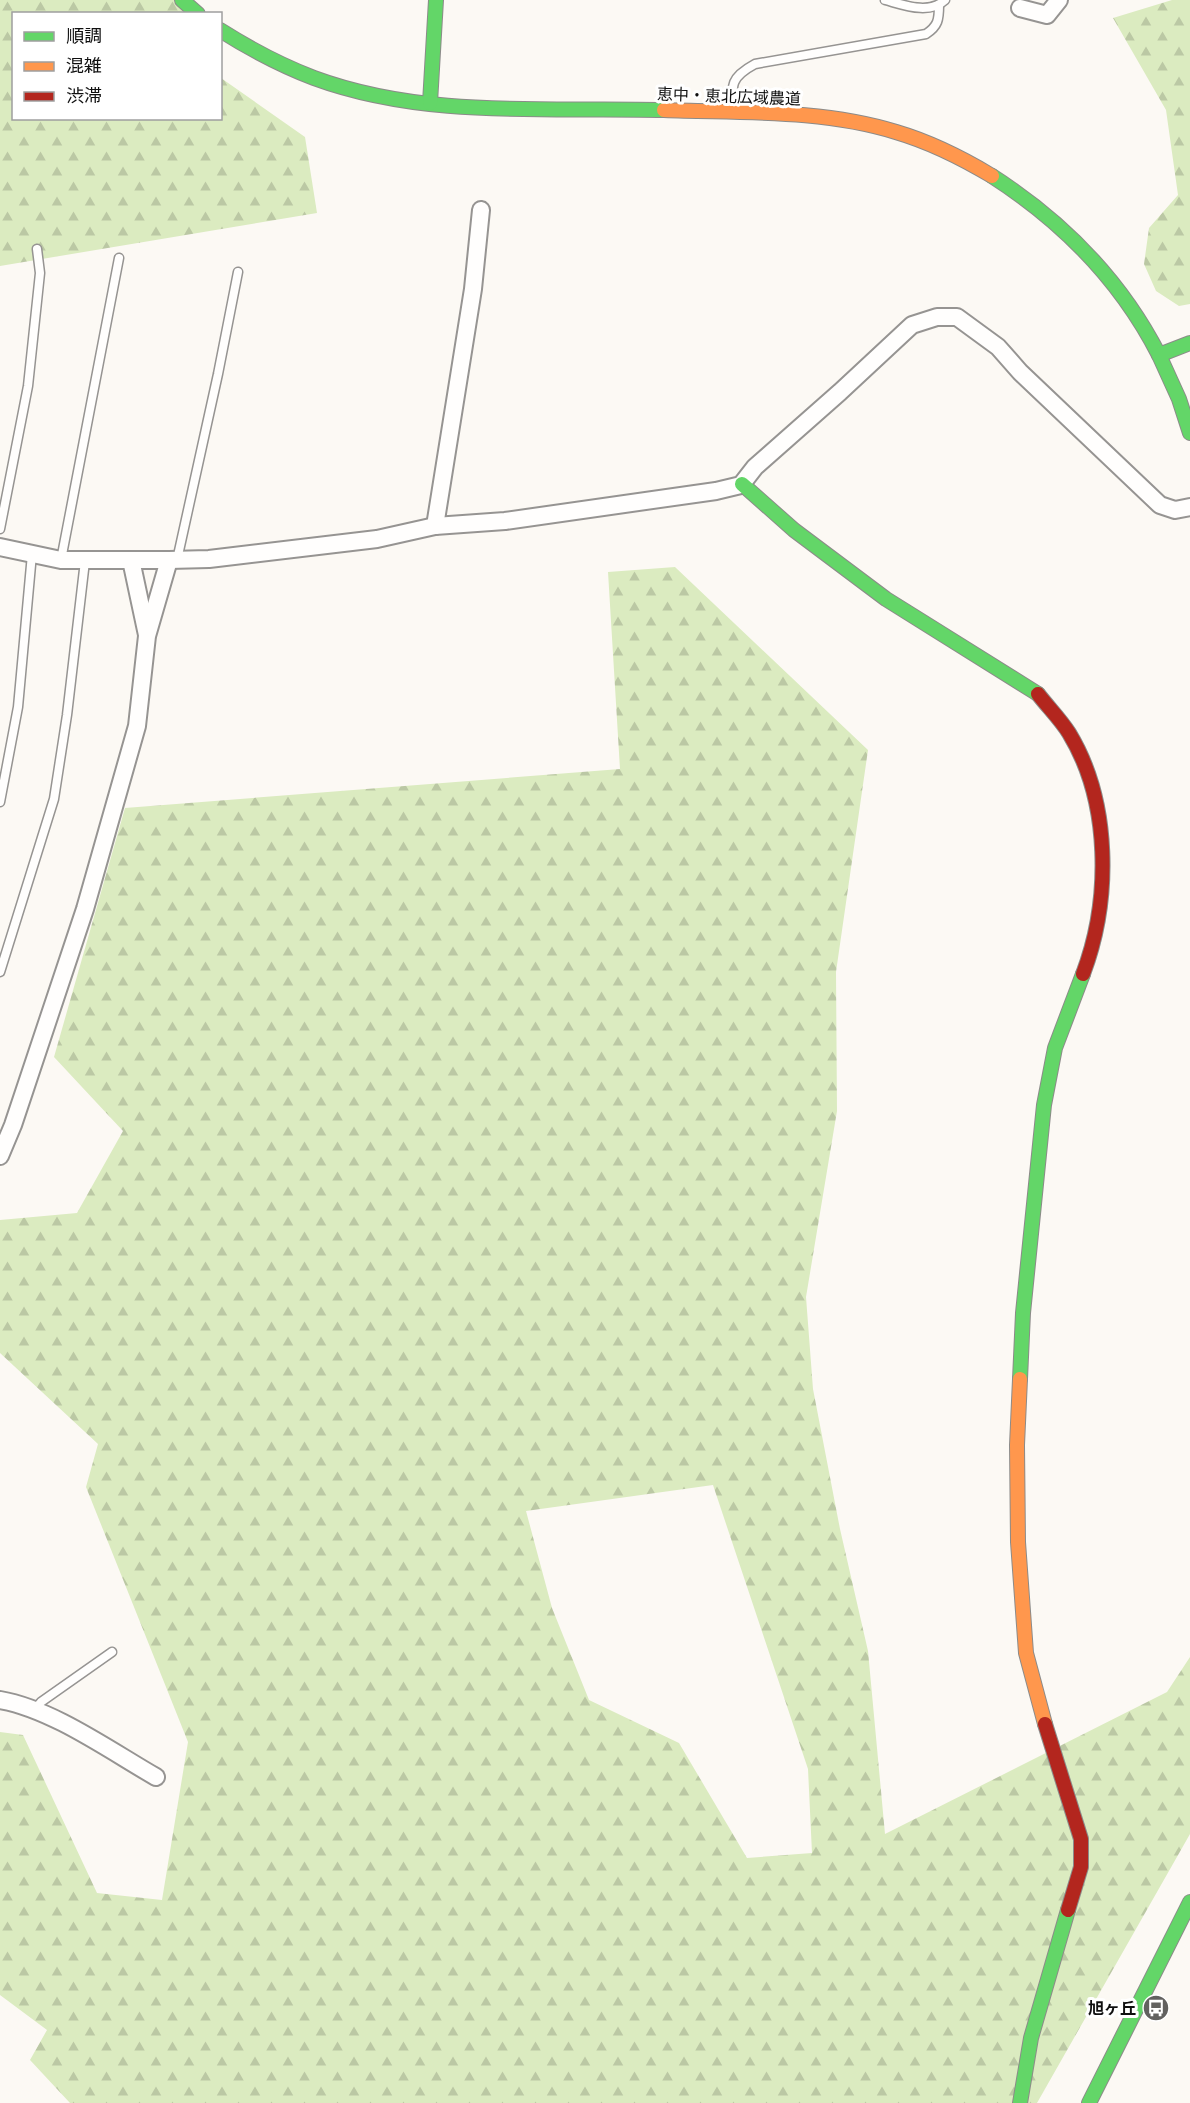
<svg xmlns="http://www.w3.org/2000/svg" width="1190" height="2103" font-family="'Roboto Serif','Noto Sans JP',serif">
	<style>
		.forest { fill: url(#forest-firs); fill-rule: evenodd }
		.lines { fill: none; stroke-linecap: round; stroke-linejoin: round }
		.lane-casing { stroke: #969492; stroke-width: 11 }
		.street-casing { stroke: #969492; stroke-width: 20 }
		.fast-casing { stroke: #8c8b89; stroke-width: 16 }
		.slow-casing { stroke: #8c8b89; stroke-width: 16 }
		.jam-casing { stroke: #8c8b89; stroke-width: 16 }
		.lane { stroke: #fffefd; stroke-width: 8 }
		.street { stroke: #fffefd; stroke-width: 16 }
		.fast { stroke: #63d668; stroke-width: 14 }
		.slow { stroke: #ff974d; stroke-width: 14 }
		.jam { stroke: #b3261e; stroke-width: 14 }
		.labels { text-anchor: middle; stroke-width: 6; stroke-linejoin: round; paint-order: stroke }
		.street-label { font-size: 16px; fill: #0f0f0f; stroke: #fff }
		.poi-label { font-size: 16px; font-weight: bold; fill: #0f0f0f; stroke: #fff; text-anchor: end }
	</style>
	<defs>
		<pattern id="forest-firs" width="22" height="20" patternUnits="userSpaceOnUse" patternTransform="scale(1.5)"><rect width="22" height="20" fill="#dbebc0"/><path d="M5 1l3.5 6h-7zM16 11l3.5 6h-7z" fill="#bbc8a4"/></pattern>
	</defs>
	<rect width="100%" height="100%" fill="#fcf9f4"/>
	<!-- forest -->
	<g class="forest">
		<polygon points="0,0 193,0 184,13 14,14 14,118 220,118 221,78 305,137 317,213 0,266"/>
		<polygon points="1172,0 1190,0 1190,304 1179,306 1156,291 1144,264 1149,228 1178,195 1166,110 1113,18"/>
		<path d="M675 567 868 750 836 972 837 1111 806 1297 813 1389 840 1529 868 1651 885 1834 1167 1692 1190 1657V1834L1037 2103H70L30 2060 47 2030 0 1995V1732L23 1735 97 1893 162 1900 188 1742 86 1487 98 1444 0 1353V1220L77 1213 123 1131 54 1057 125 808 620 769 608 572ZM713 1485 808 1769 812 1853 747 1858 679 1743 589 1700 552 1608 526 1511Z"/>
	</g>
	<g class="lines">
		<defs>
			<g id="lane">
				<path d="M885 0C904 5 929 15 945 0"/>
				<path d="M733 111C731 84 731 77 755 64L926 34C938 26 939 20 939 5"/>
				<polyline points="0,529 28,386 40,273 37,249"/>
				<polyline points="61,560 119,258"/>
				<polyline points="177,560 218,374 238,272"/>
				<polyline points="0,802 18,707 32,554"/>
				<polyline points="0,972 54,799 67,715 85,561"/>
				<polyline points="35,1709 41,1702 112,1652"/>
			</g>
			<g id="street">
				<polyline points="1020,8 1047,15 1059,0"/>
				<polyline points="435,526 473,289 481,210"/>
				<polyline points="0,547 61,560 169,560 209,559 377,539 435,526 505,521 716,491 741,485 755,467 840,392 912,325 937,317 957,317 998,347 1020,372 1160,505 1175,510 1190,507"/>
				<polyline points="131,560 147,635"/>
				<polyline points="0,1156 13,1125 85,909 137,726 147,636 169,560"/>
				<path d="M0 1700C52 1709 109 1750 156 1777"/>
			</g>
			<g id="fast">
				<polyline points="182,0 198,14"/>
				<path d="M220 30C250 49 280 65 314 78 425 119 547 107 664 110"/>
				<polyline points="430,103 436,0"/>
				<path d="M992 176C1062 221 1121 281 1159 355"/>
				<polyline points="1190,343 1159,355 1179,399 1190,433"/>
				<polyline points="742,484 794,530 886,599 1038,694"/>
				<polyline points="1020,1379 1023,1313 1044,1105 1055,1048 1083,974"/>
				<polyline points="1020,2103 1031,2038 1068,1910"/>
				<polyline points="1089,2103 1190,1902"/>
			</g>
			<g id="slow">
				<path d="M664 110C741 113 822 109 896 132 930 142 962 158 992 176"/>
				<polyline points="1020,1379 1017,1445 1018,1542 1026,1653 1045,1724"/>
			</g>
			<g id="jam">
				<path d="M1038 694C1048 707 1061 720 1069 733 1111 802 1111 900 1083 974"/>
				<polyline points="1045,1724 1081,1839 1081,1867 1068,1910"/>
			</g>
		</defs>
		<!-- lane casing -->
		<use href="#lane" class="lane-casing"/>
		<!-- street casing -->
		<use href="#street" class="street-casing"/>
		<!-- fast casing -->
		<use href="#fast" class="fast-casing"/>
		<!-- slow casing -->
		<use href="#slow" class="slow-casing"/>
		<!-- jam casing -->
		<use href="#jam" class="jam-casing"/>
		<!-- lane -->
		<use href="#lane" class="lane"/>
		<!-- street -->
		<use href="#street" class="street"/>
		<!-- fast -->
		<use href="#fast" class="fast"/>
		<!-- slow -->
		<use href="#slow" class="slow"/>
		<!-- jam -->
		<use href="#jam" class="jam"/>
	</g>
	<!-- icons -->
	<defs>
		<symbol id="bus-disc" viewBox="-11 -11 22 22"><circle r="9.5" fill="#62615f" stroke="#fff"/><path d="M-5-6H5V4H4V6H2V4H-2V6H-4V4H-5ZM-3.5-4V0h7V-4ZM-3.5 1.2v1.5H-2V1.2ZM2 1.2v1.5H3.5V1.2Z" fill="#fff"/></symbol>
	</defs>
	<g fill-rule="evenodd">
		<use href="#bus-disc" x="1141" y="1993" width="30" height="30"/>
	</g>
	<g class="labels">
		<!-- street labels -->
		<g class="street-label">
			<text transform="translate(729 96) rotate(2)" y="6">恵中・恵北広域農道</text>
		</g>
		<!-- poi labels -->
		<g class="poi-label">
			<text x="1136" y="2014">旭ヶ丘</text>
		</g>
	</g>
	<!-- legend -->
	<rect x="12" y="12" width="210" height="108" fill="#ffffff" stroke="#9f9f9f" stroke-width="1.5"/>
	<rect x="24" y="32" width="30" height="9" fill="#63d668" stroke="#9f9f9f" stroke-width="1.5"/>
	<text x="66" y="42" font-size="18" fill="#0f0f0f">順調</text>
	<rect x="24" y="62" width="30" height="9" fill="#ff974d" stroke="#9f9f9f" stroke-width="1.5"/>
	<text x="66" y="72" font-size="18" fill="#0f0f0f">混雑</text>
	<rect x="24" y="92" width="30" height="9" fill="#b3261e" stroke="#9f9f9f" stroke-width="1.5"/>
	<text x="66" y="102" font-size="18" fill="#0f0f0f">渋滞</text>
</svg>
